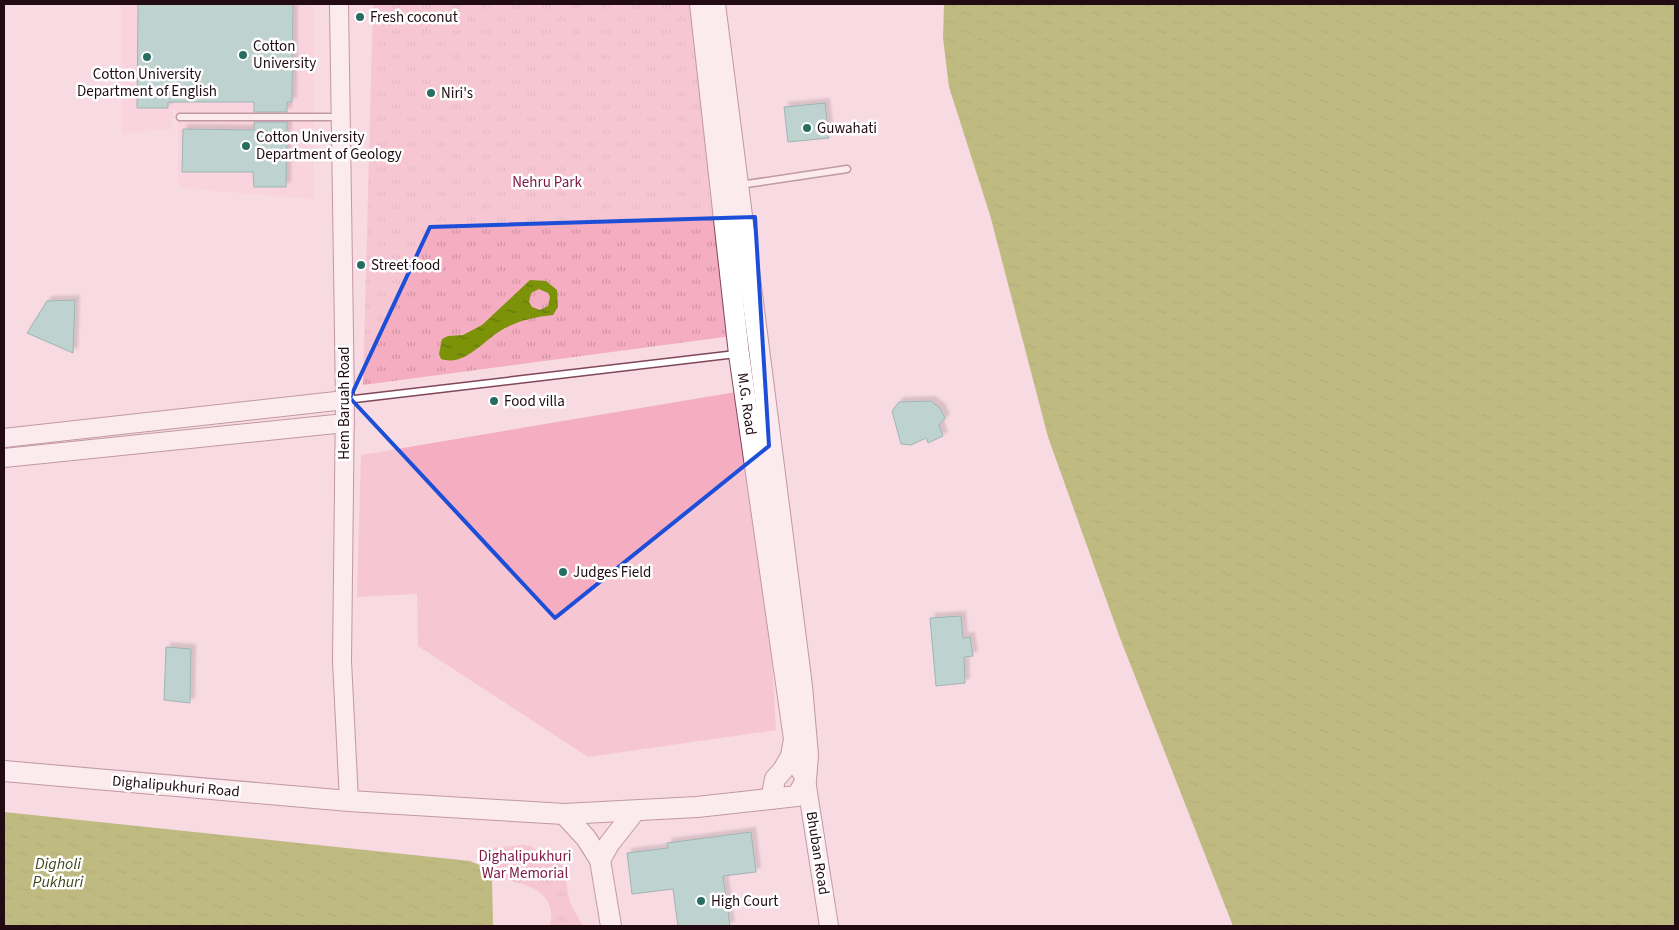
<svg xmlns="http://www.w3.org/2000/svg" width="1679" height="930" font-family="'Source Sans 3',sans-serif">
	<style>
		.built { fill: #fbccd9 }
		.grass { fill: url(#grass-tufts) }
		.pitch { fill: #f4adc1 }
		.water { fill: url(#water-ripples); fill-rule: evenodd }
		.building { fill: #78c7b8; stroke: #348578; filter: url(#shadow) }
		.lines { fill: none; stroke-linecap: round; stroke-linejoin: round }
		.lane-casing { stroke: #804759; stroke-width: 9 }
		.secondary-casing { stroke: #804759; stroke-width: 20 }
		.primary-casing { stroke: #804759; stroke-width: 22 }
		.lane { stroke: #fff; stroke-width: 6 }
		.secondary { stroke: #fff; stroke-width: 18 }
		.primary { stroke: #fff; stroke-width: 20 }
		.marked { fill: none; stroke: #1d4ed8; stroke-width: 4; stroke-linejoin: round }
		.poi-dot { fill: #276d61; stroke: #fff; stroke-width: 2 }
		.labels { text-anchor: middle; stroke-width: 5; stroke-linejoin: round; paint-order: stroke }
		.poi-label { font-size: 15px; fill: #220b13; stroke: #fff; text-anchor: start }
		.park-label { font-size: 15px; fill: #811b46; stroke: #fff }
		.street-label { font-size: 15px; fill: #220b13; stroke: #fff }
		.water-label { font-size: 16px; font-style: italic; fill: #3e4819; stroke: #fff }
	</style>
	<defs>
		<pattern id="grass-tufts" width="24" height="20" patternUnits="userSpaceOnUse" patternTransform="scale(1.25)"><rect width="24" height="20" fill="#f4adc1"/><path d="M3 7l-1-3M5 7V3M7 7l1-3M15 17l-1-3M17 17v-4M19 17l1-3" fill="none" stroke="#d194a5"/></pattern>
		<pattern id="water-ripples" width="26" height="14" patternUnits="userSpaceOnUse" patternTransform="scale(1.25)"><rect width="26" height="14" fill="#7b9209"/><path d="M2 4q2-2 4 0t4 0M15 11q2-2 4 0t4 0" fill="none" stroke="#647508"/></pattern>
		<filter id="shadow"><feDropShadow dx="4.5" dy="-4.5" stdDeviation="1" flood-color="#0004"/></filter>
	</defs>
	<rect width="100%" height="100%" fill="#f7dae2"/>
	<!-- built -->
	<polygon class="built" points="121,4 313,4 314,199 183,188 178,183 178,110 173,110 171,129 122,133"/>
	<!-- grass -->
	<g class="grass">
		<polygon points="373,4 701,4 747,334 363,385"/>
		<path d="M522 845 530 846 563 866 570 903 583 926H550C559 889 522 883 495 877L493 848Z"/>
	</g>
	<!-- pitch -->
	<polygon class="pitch" points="748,390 766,550 776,730 588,757 418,646 417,594 357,597 361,455"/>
	<!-- water -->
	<g class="water">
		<polygon points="944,4 1675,4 1675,926 1233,926 1120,638 1048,437 990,215 949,87 943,38"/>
		<path d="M530 280 546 281 557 290 558 307 553 315C535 317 521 320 505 328 484 339 466 367 441 359L439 354 442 339 448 336 463 335 482 325ZM539 289 548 293 550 297 548 306 540 310 532 307 529 302 531 293Z"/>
		<polygon points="4,812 470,861 484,867 492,878 493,926 4,926"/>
	</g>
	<!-- building -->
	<g class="building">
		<polygon points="138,4 293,4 292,102 287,102 287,112 254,112 254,102 168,102 168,108 137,108"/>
		<polygon points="825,103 829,138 788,142 784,107"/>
		<polygon points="254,122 287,122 286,187 254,187 253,172 182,172 183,129 254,130"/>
		<polygon points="75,300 73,353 27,333 47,301"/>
		<polygon points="931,401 940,408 945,418 939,425 943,436 928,443 926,438 911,445 901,444 892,411 899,402"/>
		<polygon points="961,616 963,638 970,637 973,656 964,657 965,683 936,686 930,618"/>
		<polygon points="166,647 191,649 190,703 164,700"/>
		<polygon points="751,832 756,872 723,876 730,926 678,926 673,889 632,894 627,853 668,848 667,843"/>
	</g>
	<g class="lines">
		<defs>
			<g id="lane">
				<polyline points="180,117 340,117"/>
				<polyline points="740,185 847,169"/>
				<polyline points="346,400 736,354"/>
			</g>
			<g id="secondary">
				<polyline points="339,4 345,400 342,661 349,801"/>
				<polyline points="4,438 345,400"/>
				<polyline points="4,458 345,423"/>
				<polyline points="791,756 806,780 829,926"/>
			</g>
			<g id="primary">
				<polyline points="700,4 739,354 794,739 791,756 783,770 775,779 771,799"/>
				<polyline points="4,771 349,801 564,814 697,807 797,796 806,780 808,755 802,686 715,4"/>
				<polyline points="564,814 586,838 600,860"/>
				<polyline points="611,926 600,860 609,844 635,811"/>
			</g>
		</defs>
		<!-- lane casing -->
		<use href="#lane" class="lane-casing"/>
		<!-- secondary casing -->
		<use href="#secondary" class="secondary-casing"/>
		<!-- primary casing -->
		<use href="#primary" class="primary-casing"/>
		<!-- lane -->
		<use href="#lane" class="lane"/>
		<!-- secondary -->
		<use href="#secondary" class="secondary"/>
		<!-- primary -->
		<use href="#primary" class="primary"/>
	</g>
	<!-- marked area -->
	<path d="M0 0H1679V930H0ZM755 217 769 446 555 618 350 398 430 227Z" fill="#f7dae2" fill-opacity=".55" fill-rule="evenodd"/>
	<path class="marked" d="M755 217 769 446 555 618 350 398 430 227Z"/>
	<!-- markers -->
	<g class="poi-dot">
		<circle cx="360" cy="17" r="5"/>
		<circle cx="243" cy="55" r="5"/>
		<circle cx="147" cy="57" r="5"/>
		<circle cx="431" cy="93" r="5"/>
		<circle cx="807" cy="128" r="5"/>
		<circle cx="246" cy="146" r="5"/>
		<circle cx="361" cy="265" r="5"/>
		<circle cx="494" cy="401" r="5"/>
		<circle cx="563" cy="572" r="5"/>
		<circle cx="701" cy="901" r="5"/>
	</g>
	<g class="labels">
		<!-- poi labels -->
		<g class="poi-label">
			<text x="370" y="22">Fresh coconut</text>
			<text x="253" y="51">Cotton<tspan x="253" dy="17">University</tspan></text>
			<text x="147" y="79" text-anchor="middle">Cotton University<tspan x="147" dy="17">Department of English</tspan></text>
			<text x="441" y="98">Niri's</text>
			<text x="817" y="133">Guwahati</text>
			<text x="256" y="142">Cotton University<tspan x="256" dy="17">Department of Geology</tspan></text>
			<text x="371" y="270">Street food</text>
			<text x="504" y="406">Food villa</text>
			<text x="573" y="577">Judges Field</text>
			<text x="711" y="906">High Court</text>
		</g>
		<!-- park labels -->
		<g class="park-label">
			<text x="547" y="187">Nehru Park</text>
			<text x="525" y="861">Dighalipukhuri<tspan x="525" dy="17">War Memorial</tspan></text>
		</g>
		<!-- street labels -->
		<g class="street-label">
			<text transform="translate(344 403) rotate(-90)" y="5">Hem Baruah Road</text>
			<text transform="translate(747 404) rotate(82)" y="5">M.G. Road</text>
			<text transform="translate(176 786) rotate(5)" y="5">Dighalipukhuri Road</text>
			<text transform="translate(818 853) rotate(81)" y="5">Bhuban Road</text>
		</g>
		<!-- water labels -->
		<g class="water-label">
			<text x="58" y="869">Digholi<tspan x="58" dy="18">Pukhuri</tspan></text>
		</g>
	</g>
	<!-- border -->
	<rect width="1679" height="930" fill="none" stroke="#220b13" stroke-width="10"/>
</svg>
